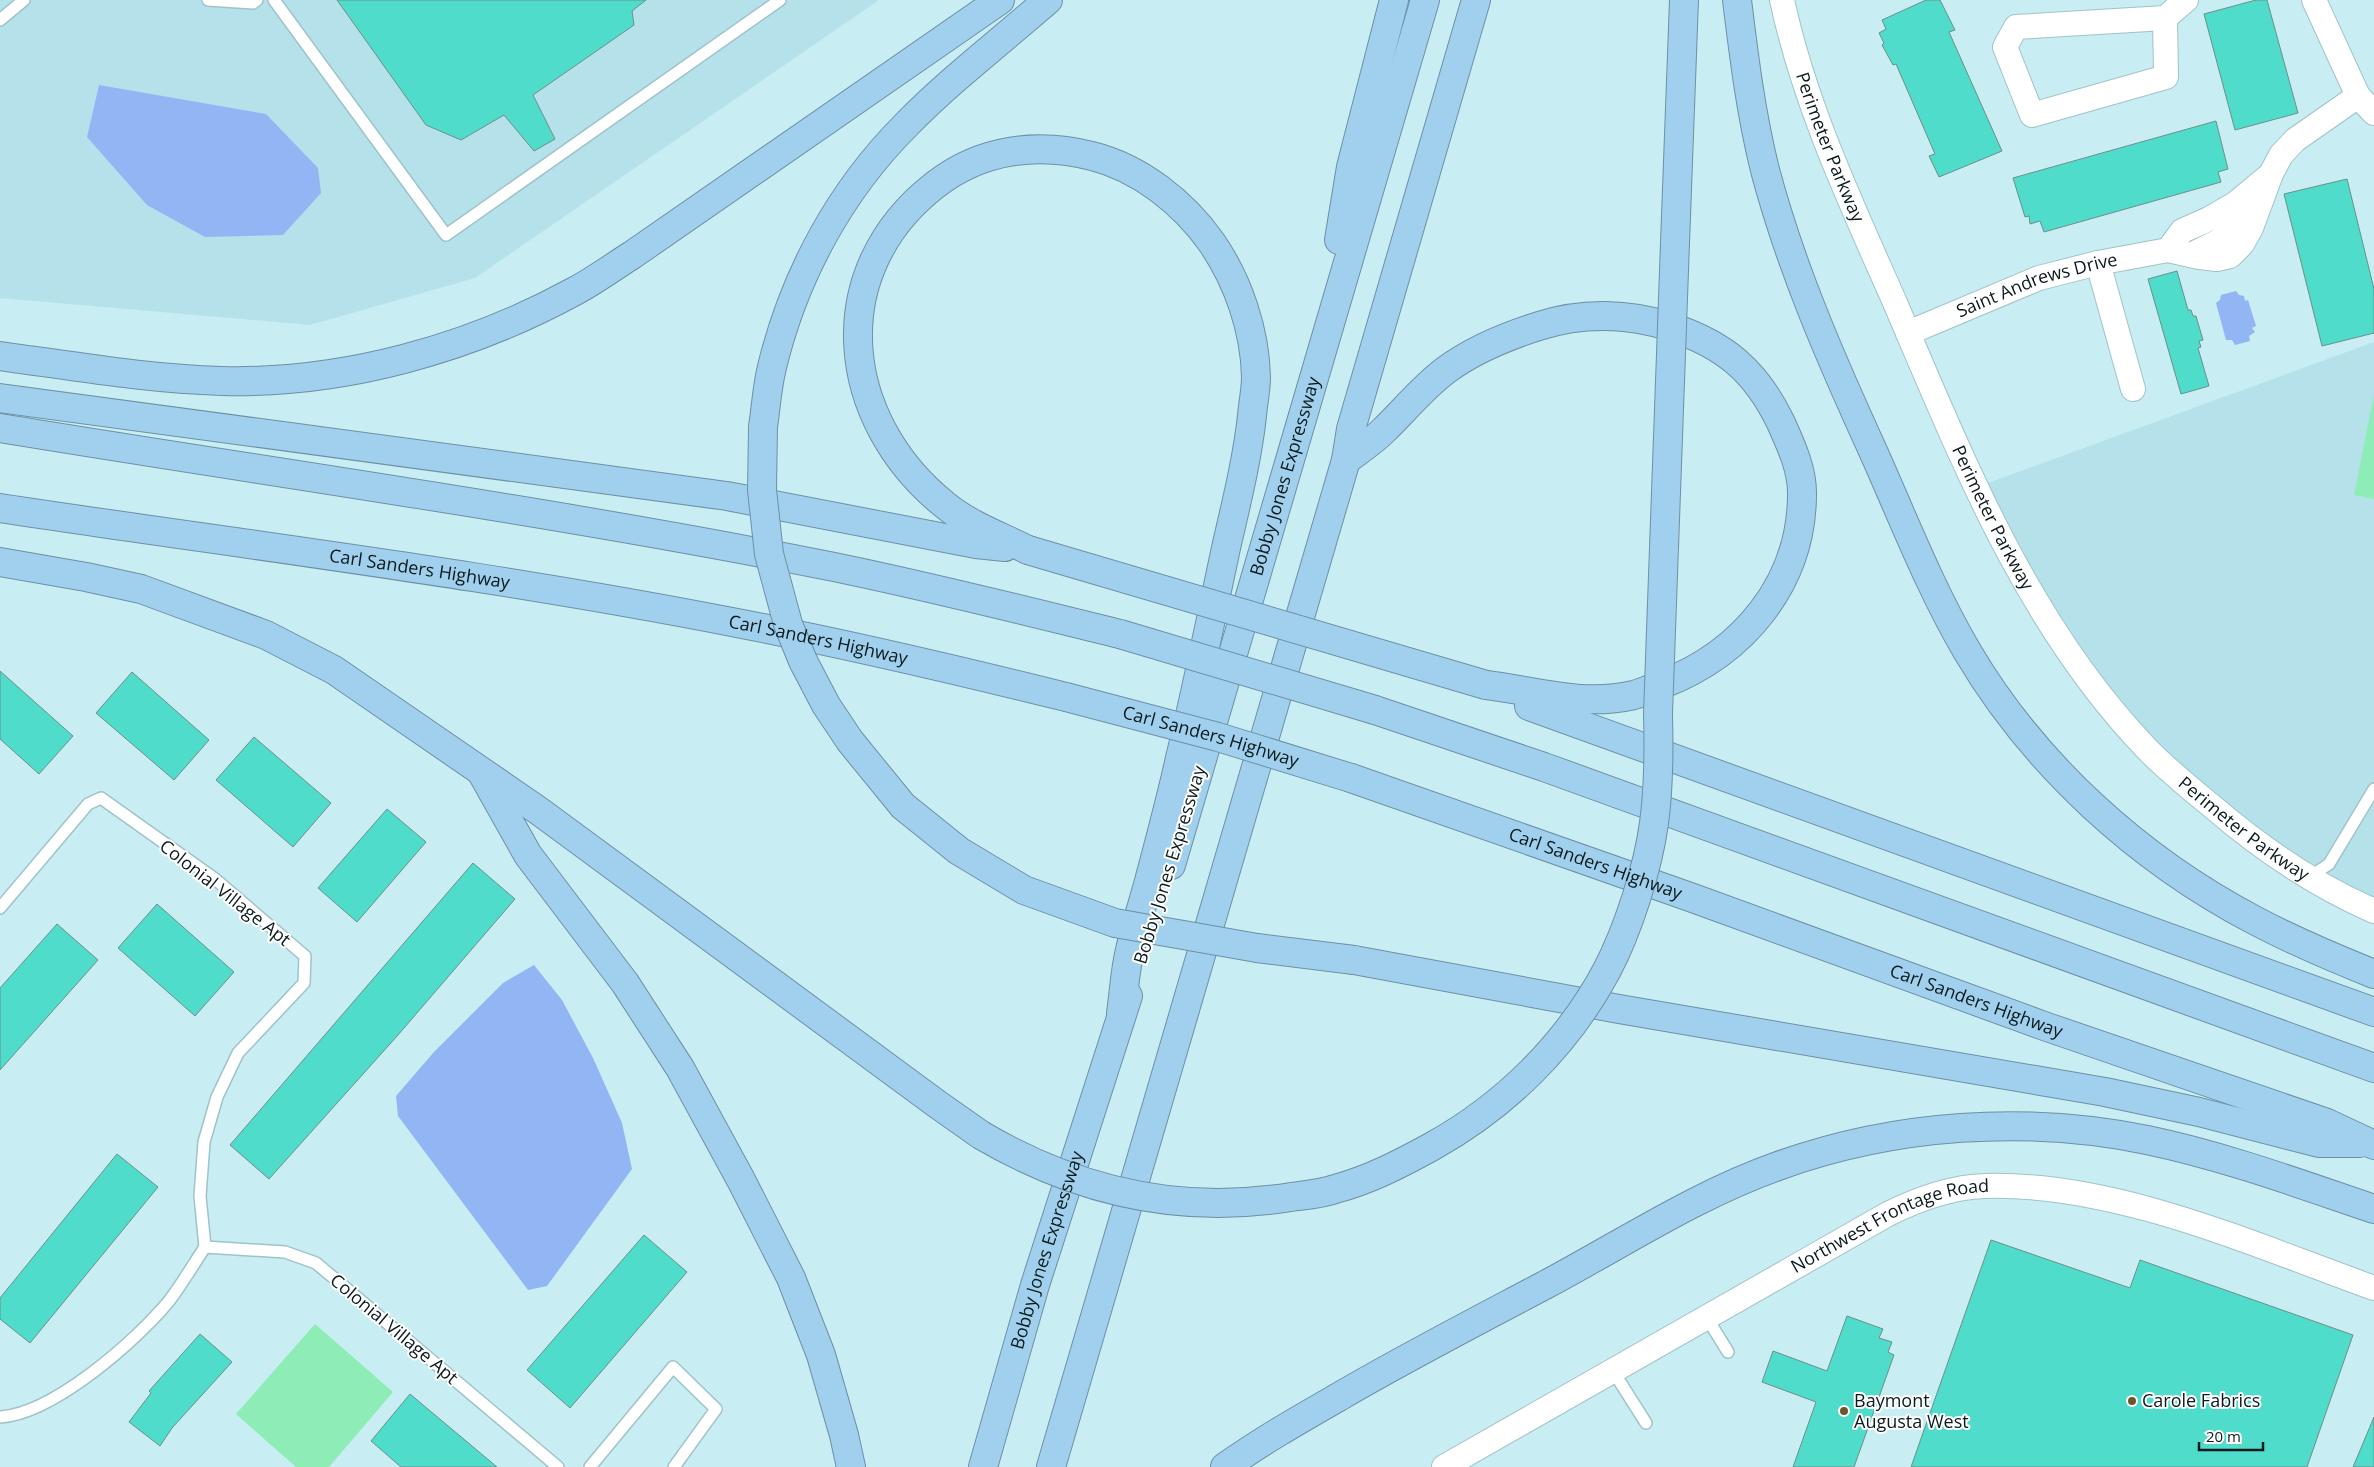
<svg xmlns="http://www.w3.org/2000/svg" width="2374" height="1467" font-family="'Open Sans',sans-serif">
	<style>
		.built { fill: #b5e2ea }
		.green { fill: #8eedb7 }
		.water { fill: #92b5f3 }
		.building { fill: #4fdccb; stroke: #6d8f89 }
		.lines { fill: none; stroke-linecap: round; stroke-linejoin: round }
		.service-casing { stroke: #9fc3c9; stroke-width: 14 }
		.minor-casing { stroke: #9fc3c9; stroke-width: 26 }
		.motorway-casing { stroke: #6d90a4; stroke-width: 30 }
		.service { stroke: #fff; stroke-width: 11 }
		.minor { stroke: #fff; stroke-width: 24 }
		.motorway { stroke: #a1d0ee; stroke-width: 28 }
		.motorway-bridge-casing { stroke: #6d90a4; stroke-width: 30; stroke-linecap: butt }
		.motorway-bridge { stroke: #a1d0ee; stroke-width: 28 }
		.poi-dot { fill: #6e5426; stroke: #fff; stroke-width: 2 }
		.labels { text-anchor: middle; stroke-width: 4; stroke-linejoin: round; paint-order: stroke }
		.street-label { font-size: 18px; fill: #0c1a1c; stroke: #fff }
		.poi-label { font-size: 18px; fill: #0c1a1c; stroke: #fff; text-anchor: start }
	</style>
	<rect width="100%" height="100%" fill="#c8edf3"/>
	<!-- built -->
	<g class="built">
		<polygon points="0,0 879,0 475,278 310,325 0,298"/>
		<polygon points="2374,342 2374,910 2262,847 2114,712 1977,487"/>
	</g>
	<!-- green -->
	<g class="green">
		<polygon points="2374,394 2374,499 2354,495"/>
		<polygon points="315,1324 393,1392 329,1467 296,1467 236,1414"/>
	</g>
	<!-- water -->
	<g class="water">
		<polygon points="99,85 266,114 318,168 321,193 283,235 205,237 147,205 87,137"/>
		<polygon points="2236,291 2239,295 2244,296 2245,301 2248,300 2256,326 2252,328 2255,332 2249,336 2250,341 2235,345 2232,340 2226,340 2216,303 2220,300 2221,295"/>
		<polygon points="534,965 562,1000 593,1058 622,1123 632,1169 547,1286 528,1290 398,1116 396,1096 434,1052 503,983"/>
	</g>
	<!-- building -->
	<g class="building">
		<polygon points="337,0 646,0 632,11 634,25 533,95 555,139 534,151 504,115 461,140 426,125"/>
		<polygon points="1926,0 1940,0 1955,30 1949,32 2002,151 1939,177 1929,156 1935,154 1896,64 1893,65 1882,45 1884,43 1879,33 1886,29 1882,20"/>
		<polygon points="2256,0 2267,0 2298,113 2235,130 2204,14"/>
		<polygon points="2216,121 2228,169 2218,172 2221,182 2044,232 2040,221 2030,224 2029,216 2025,217 2013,178"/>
		<polygon points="2347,179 2374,289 2374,333 2322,346 2284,194"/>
		<polygon points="2177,271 2188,310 2191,310 2193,316 2196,316 2203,340 2199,341 2201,347 2198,348 2209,386 2181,394 2148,279"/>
		<polygon points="0,671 73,736 39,774 0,739"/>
		<polygon points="132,672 209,740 174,780 96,713"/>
		<polygon points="254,737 331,803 293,847 216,780"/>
		<polygon points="387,809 426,842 357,922 318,888"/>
		<polygon points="473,863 515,899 398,1035 269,1179 230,1145"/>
		<polygon points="157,904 234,972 195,1016 118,948"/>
		<polygon points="57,924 98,960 0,1070 0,988"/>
		<polygon points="117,1154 158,1187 30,1343 0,1319 0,1298"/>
		<polygon points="644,1235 687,1272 570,1408 527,1370"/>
		<polygon points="1991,1240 2130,1288 2140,1260 2353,1335 2307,1467 1911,1467"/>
		<polygon points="1847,1316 1883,1329 1879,1338 1892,1342 1888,1352 1894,1355 1854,1467 1793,1467 1816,1402 1762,1382 1773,1351 1827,1371"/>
		<polygon points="200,1334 232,1362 172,1428 160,1446 129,1422 151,1393 149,1391"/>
		<polygon points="410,1394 497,1467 401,1467 371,1441"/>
		<polygon points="2374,1417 2374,1467 2353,1467"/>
	</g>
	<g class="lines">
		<defs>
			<g id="service">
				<polyline points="208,0 253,3 257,0"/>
				<polyline points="274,0 446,235 780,0"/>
				<polyline points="0,20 24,0"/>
				<polyline points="2308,878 2329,864 2374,789"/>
				<polyline points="0,908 88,804 101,798 215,879 305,956 304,983 238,1053 217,1097 204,1142 200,1196 205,1247"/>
				<polyline points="1707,1318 1728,1352"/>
				<polyline points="1613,1371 1646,1423"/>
				<path d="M0 1417C53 1414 136 1341 169 1301 182 1284 193 1265 205 1247L285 1252 316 1263 558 1467"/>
				<polyline points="590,1467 673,1367 716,1409 674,1467"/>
			</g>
			<g id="minor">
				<path id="s1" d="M1782 0C1805 107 1852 205 1896 305 1963 461 2027 624 2146 748 2167 770 2191 789 2214 808 2263 850 2315 885 2374 911"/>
				<polyline points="2165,18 2166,77 2032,115 2005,47 2016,27 2165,18 2186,0"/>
				<polyline points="2358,96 2374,113"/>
				<polyline points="2168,250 2182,231 2209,219 2235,204 2270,175"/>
				<polyline points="2191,255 2219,241 2254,214"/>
				<polyline points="2098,263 2133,389"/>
				<path id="s2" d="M1908 333 2039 278 2098 263 2168 250 2199 257 2217 259 2230 256 2242 244 2251 228 2271 174 2281 155 2295 140 2358 96 2314 0"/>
				<path id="s3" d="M1444 1467 1888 1214C1918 1199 1951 1187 1985 1186 2115 1182 2254 1245 2374 1288"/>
			</g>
			<g id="motorway">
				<path d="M1737 0C1744 57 1751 114 1765 170 1791 268 1831 359 1873 451 1903 518 1930 588 1967 651 2034 765 2139 860 2256 921 2294 941 2334 958 2374 974"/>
				<polyline points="1339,240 1351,167 1394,0"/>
				<polyline points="1675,243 1684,0"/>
				<path d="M0 356C74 366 148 379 222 381 343 384 469 349 575 291 594 281 613 267 632 255L1000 0"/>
				<polyline points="0,398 727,496 976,544 1005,547"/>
				<path d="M763 427C766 407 767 387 772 367 794 276 840 191 906 125 950 80 1001 41 1048 0"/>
				<path d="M0 428C275 473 551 511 824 565 924 585 1022 610 1120 634"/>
				<path d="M1346 460C1358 451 1372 442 1383 431 1404 411 1422 388 1446 370 1473 350 1507 336 1539 326 1582 312 1629 313 1671 327 1725 345 1756 371 1781 423 1791 445 1803 471 1802 496 1801 584 1743 653 1663 684 1654 687 1644 692 1634 695 1581 707 1538 691 1486 685"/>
				<path id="s4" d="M0 508C246 545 493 575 737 623 847 644 957 670 1066 697"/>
				<path d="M1028 550C1000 536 969 525 945 505 839 420 823 272 935 185 981 149 1037 142 1092 156 1140 168 1184 203 1212 243 1238 281 1255 330 1256 377 1256 390 1253 403 1252 416 1247 461 1236 504 1226 548 1211 618 1197 688 1180 758 1171 799 1160 840 1149 881 1143 904 1135 927 1130 950 1125 970 1124 992 1121 1013"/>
				<polyline points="0,562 86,577 141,589 266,635 334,670 539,811 937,1104 981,1135"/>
				<polyline points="1529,706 2374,1012"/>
				<polyline points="1375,710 1544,767 2374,1068"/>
				<polyline points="483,775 528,855 625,983 680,1068 741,1180 791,1278 821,1355 844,1435 851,1467"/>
				<path id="s5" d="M1351 778 1690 897 2047 1027 2327 1123 2374 1145"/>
				<path id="s6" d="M1171 865 1425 0"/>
				<polyline points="1354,960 1619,1009 2105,1092 2199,1112 2319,1143 2360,1143"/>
				<path id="s7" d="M983 1467 1035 1285 1128 996"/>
				<polyline points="1051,1467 1346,460 1351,429 1476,0"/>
				<path d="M1225 1467C1263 1440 1302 1418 1342 1395 1409 1356 1477 1321 1545 1285 1622 1244 1696 1195 1778 1166 1894 1124 2027 1115 2147 1140 2224 1156 2300 1184 2374 1209"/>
			</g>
		</defs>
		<!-- service casing -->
		<use href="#service" class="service-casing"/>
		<!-- minor casing -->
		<use href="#minor" class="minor-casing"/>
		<!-- motorway casing -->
		<use href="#motorway" class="motorway-casing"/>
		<!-- service -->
		<use href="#service" class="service"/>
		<!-- minor -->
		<use href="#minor" class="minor"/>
		<!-- motorway -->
		<use href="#motorway" class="motorway"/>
		<defs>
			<g id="motorway-bridge">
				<polyline points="763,427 762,490 769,554 788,624 803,661 826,705 850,741 903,806 959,851 1024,890 1115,923 1257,948 1354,960"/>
				<polyline points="1028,550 1486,685"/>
				<polyline points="1120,634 1375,710"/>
				<path id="s8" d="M1066 697 1218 737 1351 778"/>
				<path d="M981 1135C1078 1192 1180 1215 1291 1197 1306 1195 1321 1194 1335 1189 1369 1180 1400 1164 1431 1147 1505 1106 1567 1045 1607 970 1628 930 1648 868 1654 823 1659 787 1659 750 1658 714L1675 243"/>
			</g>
		</defs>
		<!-- motorway-bridge casing -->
		<use href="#motorway-bridge" class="motorway-bridge-casing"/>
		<!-- motorway-bridge -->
		<use href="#motorway-bridge" class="motorway-bridge"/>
	</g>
	<!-- markers -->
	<g class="poi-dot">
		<circle cx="2132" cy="1401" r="5"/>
		<circle cx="1844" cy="1411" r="5"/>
	</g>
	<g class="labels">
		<!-- street labels -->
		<g class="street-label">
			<text dy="6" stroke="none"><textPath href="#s1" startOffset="155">Perimeter Parkway</textPath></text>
			<text dy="6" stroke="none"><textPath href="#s2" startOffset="138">Saint Andrews Drive</textPath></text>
			<text dy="6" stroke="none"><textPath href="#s6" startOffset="405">Bobby Jones Expressway</textPath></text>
			<text dy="6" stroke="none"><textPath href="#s1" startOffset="560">Perimeter Parkway</textPath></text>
			<text dy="6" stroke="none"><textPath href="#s4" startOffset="424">Carl Sanders Highway</textPath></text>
			<text dy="6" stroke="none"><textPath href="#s4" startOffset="829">Carl Sanders Highway</textPath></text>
			<text dy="6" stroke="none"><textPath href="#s8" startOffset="150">Carl Sanders Highway</textPath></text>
			<text dy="6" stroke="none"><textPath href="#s1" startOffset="965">Perimeter Parkway</textPath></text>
			<text dy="6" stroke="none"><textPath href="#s5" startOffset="259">Carl Sanders Highway</textPath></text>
			<text transform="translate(1170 865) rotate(-73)" y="6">Bobby Jones Expressway</text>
			<text transform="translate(225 893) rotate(38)" y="6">Colonial Village Apt</text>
			<text dy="6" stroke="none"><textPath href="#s5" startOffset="664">Carl Sanders Highway</textPath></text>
			<text dy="6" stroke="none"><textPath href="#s3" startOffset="509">Northwest Frontage Road</textPath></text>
			<text dy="6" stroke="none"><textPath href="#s7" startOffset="226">Bobby Jones Expressway</textPath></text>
			<text transform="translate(394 1329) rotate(40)" y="6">Colonial Village Apt</text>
		</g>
		<!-- poi labels -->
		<g class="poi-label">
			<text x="1854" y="1407">Baymont<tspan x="1854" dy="21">Augusta West</tspan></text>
			<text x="2142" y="1407">Carole Fabrics</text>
		</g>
	</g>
	<!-- scale -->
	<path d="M2199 1442v8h64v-8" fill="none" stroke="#0c1a1c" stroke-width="2.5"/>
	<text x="2206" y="1442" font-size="15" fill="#0c1a1c" stroke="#ffffff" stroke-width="4" paint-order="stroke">20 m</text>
</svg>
